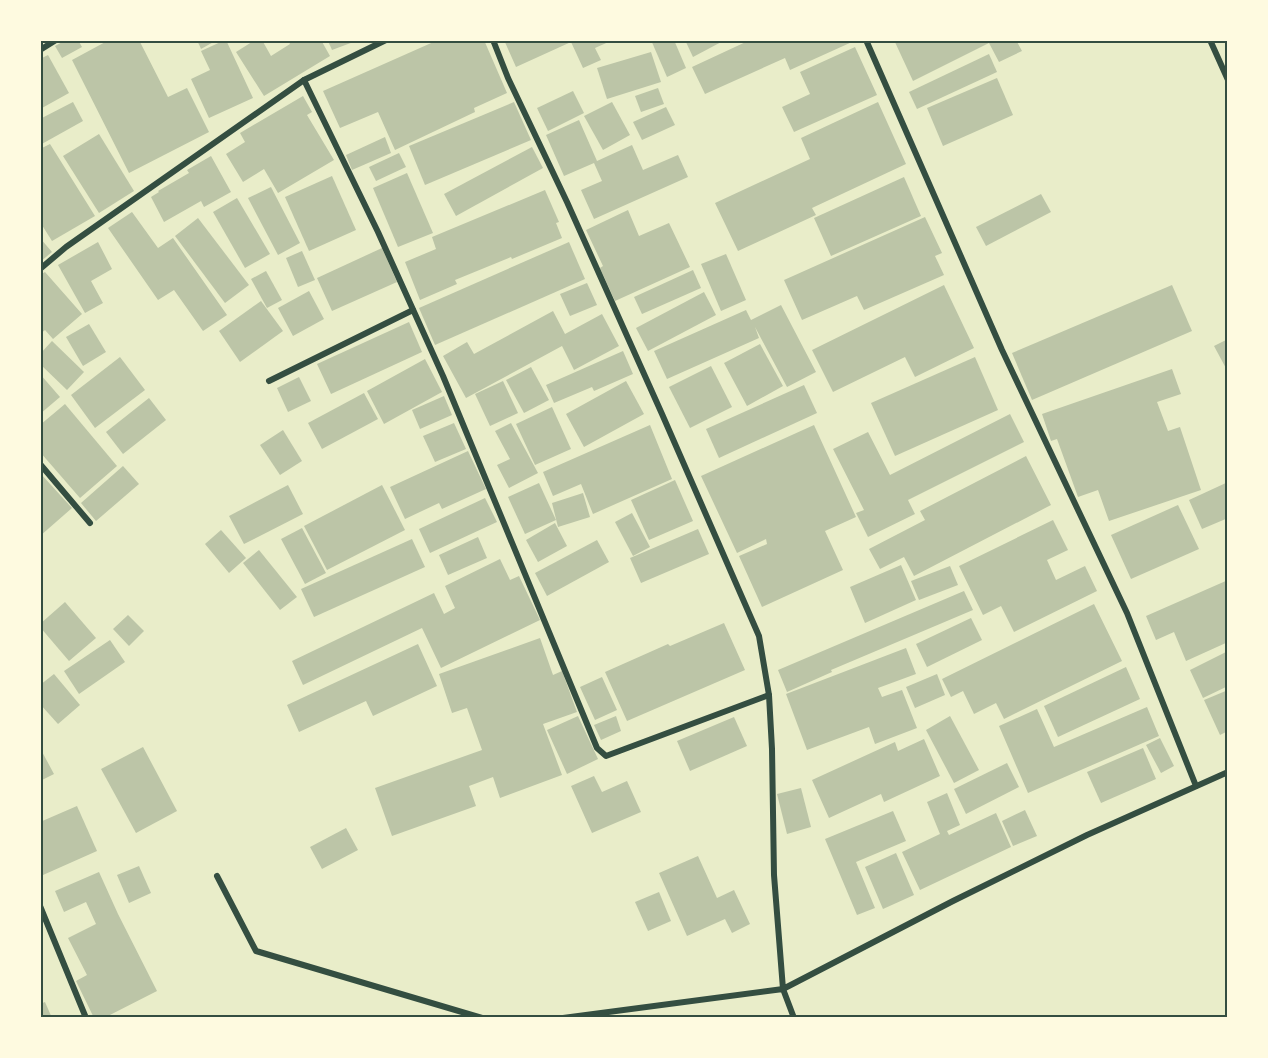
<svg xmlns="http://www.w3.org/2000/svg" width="1268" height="1058" font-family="'Public Sans',sans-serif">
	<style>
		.building { fill: #bcc5a7 }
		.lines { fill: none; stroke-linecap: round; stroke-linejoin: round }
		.minor { stroke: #344e41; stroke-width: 6 }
		.neatline { fill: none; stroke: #344e41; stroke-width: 2 }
	</style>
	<rect width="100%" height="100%" fill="#e9edc9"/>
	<!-- building -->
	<g class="building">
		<polygon points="66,40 78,40 82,47 62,58 55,46"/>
		<polygon points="109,40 139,40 168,97 187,88 209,132 129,173 72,60"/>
		<polygon points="197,40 217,40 201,49"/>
		<polygon points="225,40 226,40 253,98 209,118 191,79 210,70 201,51"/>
		<polygon points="255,40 262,40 271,56 290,44 288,40 321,40 330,56 264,96 236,52"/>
		<polygon points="438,40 484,40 507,93 474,108 475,112 395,150 378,112 340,128 323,91"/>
		<polygon points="504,40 613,40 595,48 601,60 583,68 571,42 516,67"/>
		<polygon points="651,40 674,40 686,68 667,77"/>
		<polygon points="685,40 725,40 693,57"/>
		<polygon points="750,40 852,40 852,42 790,70 785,58 705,94 692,67"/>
		<polygon points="894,40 1016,40 1022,51 999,62 989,43 913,81"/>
		<polygon points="328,41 356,41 332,50"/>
		<polygon points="855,47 877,95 794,132 782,107 810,94 800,72"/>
		<polygon points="651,52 661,82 607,99 597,68"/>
		<polygon points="989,54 997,72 917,109 909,92"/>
		<polygon points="48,55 69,93 42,108 40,105 40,59"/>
		<polygon points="997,78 1013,115 943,146 927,108"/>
		<polygon points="658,88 664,104 641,112 635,96"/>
		<polygon points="573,91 584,113 548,131 537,108"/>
		<polygon points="303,96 312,112 307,115 334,160 278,193 264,169 243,182 226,154 245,142 240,133"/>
		<polygon points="73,102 83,121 40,145 40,119"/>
		<polygon points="514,102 531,140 425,185 409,146"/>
		<polygon points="612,102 630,135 603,150 584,116"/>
		<polygon points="878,102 906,164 812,208 816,215 738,251 715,203 810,159 801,138"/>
		<polygon points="666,107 675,125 642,140 633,122"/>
		<polygon points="579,120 597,161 632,145 643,170 678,155 688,177 594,219 581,190 602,181 594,163 564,176 546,135"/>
		<polygon points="99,134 134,191 99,213 63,156"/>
		<polygon points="385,137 391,153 352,170 346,155"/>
		<polygon points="50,144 95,216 52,241 40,222 40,149"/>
		<polygon points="532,147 543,168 456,216 444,194"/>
		<polygon points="399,153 406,167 376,181 369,167"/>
		<polygon points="211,156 231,192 204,207 201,201 164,222 151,197 159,192 158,191 189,173 187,170"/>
		<polygon points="407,173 433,233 398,247 373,188"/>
		<polygon points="332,176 356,230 309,251 285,197"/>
		<polygon points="904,177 921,216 831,256 814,218"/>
		<polygon points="271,187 300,243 278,255 248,198"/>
		<polygon points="545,190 559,222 556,223 562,238 512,259 511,257 455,280 457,284 420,300 405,262 436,249 432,237"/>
		<polygon points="1041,194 1051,212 986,246 976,227"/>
		<polygon points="237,198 270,254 245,268 213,212"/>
		<polygon points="628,210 639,236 669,223 690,267 615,301 600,268 603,266 586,230"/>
		<polygon points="132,212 158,248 173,238 227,315 203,331 174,290 158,300 108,228"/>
		<polygon points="925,217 942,253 935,256 944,275 864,310 857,296 802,320 784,280"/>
		<polygon points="198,218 249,285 225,303 175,236"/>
		<polygon points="40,238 52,252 40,262"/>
		<polygon points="98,242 112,269 91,281 103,303 85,313 58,265"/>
		<polygon points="569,242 585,279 435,345 419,308"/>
		<polygon points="382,248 397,282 332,311 317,278"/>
		<polygon points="302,251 315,280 298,287 286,258"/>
		<polygon points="726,254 746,300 721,311 701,264"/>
		<polygon points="693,270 701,288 642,314 634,297"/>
		<polygon points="266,271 282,300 267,308 251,279"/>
		<polygon points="45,272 82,314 53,339 45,330 40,334 40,275"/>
		<polygon points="587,283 597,305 570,316 560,294"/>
		<polygon points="944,285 974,348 915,377 905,357 833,392 812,350"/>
		<polygon points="1172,285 1192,331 1032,400 1012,353"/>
		<polygon points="309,291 324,319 293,336 278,308"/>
		<polygon points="704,292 716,315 648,351 636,328"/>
		<polygon points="261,301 283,331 240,362 219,331"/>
		<polygon points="781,305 816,372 787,387 755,327 759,338 667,379 654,351 746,310 751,320"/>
		<polygon points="553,311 565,334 602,314 619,346 574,370 562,346 466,398 443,356 467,342 474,354"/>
		<polygon points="409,322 422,352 331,394 317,364"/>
		<polygon points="89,324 106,352 83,366 66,337"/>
		<polygon points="1228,339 1228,372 1214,346"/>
		<polygon points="52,341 84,372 67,390 40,364 40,354"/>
		<polygon points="760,344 783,386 747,406 724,363"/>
		<polygon points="623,351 633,374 594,391 592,387 554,403 546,385"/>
		<polygon points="120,357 145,390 95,428 71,395"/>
		<polygon points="975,357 998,410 895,456 871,403"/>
		<polygon points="425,359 442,392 384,424 367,391"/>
		<polygon points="711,366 732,407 690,428 669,387"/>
		<polygon points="531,367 549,400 524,413 506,380"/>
		<polygon points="1172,369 1181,394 1157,402 1168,431 1180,427 1201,490 1109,521 1098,490 1078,497 1057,439 1051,441 1042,414"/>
		<polygon points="40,374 60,397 40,414"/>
		<polygon points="299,377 311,401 288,412 277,388"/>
		<polygon points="503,381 518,413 490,426 475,394"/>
		<polygon points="626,381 644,414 584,447 566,414"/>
		<polygon points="804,385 817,413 719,458 706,429"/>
		<polygon points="364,393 378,419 322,449 308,423"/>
		<polygon points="444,396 452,415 420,429 412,410"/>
		<polygon points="149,398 166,420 123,454 106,432"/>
		<polygon points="65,404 117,466 80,498 40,452 40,425"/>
		<polygon points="552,407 571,449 535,465 516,424"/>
		<polygon points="1010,414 1024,442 908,500 915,514 868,537 856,513 864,510 833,449 868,432 890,475"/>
		<polygon points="454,423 466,449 435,462 423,436"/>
		<polygon points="511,423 538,473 509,488 497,465 510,459 495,431"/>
		<polygon points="650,425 672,479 593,514 581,484 553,496 543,472"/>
		<polygon points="814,425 856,517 825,531 843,570 762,607 739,556 767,544 766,539 737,553 701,476"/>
		<polygon points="283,430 302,461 280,475 260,445"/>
		<polygon points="468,451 486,489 442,509 439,503 405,519 390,487"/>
		<polygon points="1026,456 1051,505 914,576 904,557 880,569 869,549 925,520 920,511"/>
		<polygon points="123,466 139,484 96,521 81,503"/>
		<polygon points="40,473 72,508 40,536"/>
		<polygon points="675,480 693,521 649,540 631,500"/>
		<polygon points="1228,482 1228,518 1202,529 1189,500"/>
		<polygon points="539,483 556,520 525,534 508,497"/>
		<polygon points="288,485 303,514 244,544 229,516"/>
		<polygon points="382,485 405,530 327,570 304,526"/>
		<polygon points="583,493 590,517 558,527 552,503"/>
		<polygon points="485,498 497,522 430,553 419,529"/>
		<polygon points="1178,505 1199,549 1131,579 1111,535"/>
		<polygon points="632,513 650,547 633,556 615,522"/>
		<polygon points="1053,520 1068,550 1047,560 1056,580 1085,566 1097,591 1014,632 1001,606 983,615 959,566"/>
		<polygon points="555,523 567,546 538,562 526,540"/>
		<polygon points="302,528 326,573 305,584 281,539"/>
		<polygon points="698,529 709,554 641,583 630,558"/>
		<polygon points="221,530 246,558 229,573 205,544"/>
		<polygon points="478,537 487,558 448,575 439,555"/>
		<polygon points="412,539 425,567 314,617 301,589"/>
		<polygon points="597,540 609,562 547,596 535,573"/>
		<polygon points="259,550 297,597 280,610 243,563"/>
		<polygon points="500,559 510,580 519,576 540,620 441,668 422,628 303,685 292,661 434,593 444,614 455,608 445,586"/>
		<polygon points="901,565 916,600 865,623 850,587"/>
		<polygon points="950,566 958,585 919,600 911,581"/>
		<polygon points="1228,580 1228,642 1186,661 1174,632 1156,640 1146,616"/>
		<polygon points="964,591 973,610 831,670 832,672 787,692 778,670"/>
		<polygon points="65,602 96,638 69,661 40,627 40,624"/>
		<polygon points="1094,604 1122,661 1004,719 996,703 974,714 963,691 951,697 942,679"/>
		<polygon points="128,615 144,631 129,646 113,629"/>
		<polygon points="971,618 982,640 927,667 916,644"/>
		<polygon points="724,623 745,670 627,721 605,672 668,644 670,646"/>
		<polygon points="540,638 553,675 562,671 577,712 543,724 562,775 500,798 493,777 469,786 476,806 392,836 375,788 482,750 467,708 452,713 439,674"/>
		<polygon points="110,640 125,662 79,694 64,671"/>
		<polygon points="418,644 437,686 373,716 366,701 299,732 287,705"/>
		<polygon points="906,648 916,674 878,688 882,697 902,690 917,728 875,744 869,727 807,750 786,694"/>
		<polygon points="1228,651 1228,686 1203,698 1190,670"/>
		<polygon points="1126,667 1140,699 1058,737 1044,706"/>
		<polygon points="54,674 80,705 58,724 40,704 40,685"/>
		<polygon points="937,674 945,695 915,708 906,687"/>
		<polygon points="602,677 617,710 595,720 580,687"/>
		<polygon points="1228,690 1228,731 1220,735 1204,700"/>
		<polygon points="1147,707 1159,736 1028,793 999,726 1037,709 1054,747"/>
		<polygon points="578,716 598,759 567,774 547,730"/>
		<polygon points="616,716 621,731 601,740 594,725"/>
		<polygon points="950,716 979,770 954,783 926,730"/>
		<polygon points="734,717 747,746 690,771 677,741"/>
		<polygon points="1160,738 1174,766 1161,773 1146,745"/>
		<polygon points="924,739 940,776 884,802 881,794 829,818 812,780 895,742 898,751"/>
		<polygon points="143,747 177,811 136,833 101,769"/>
		<polygon points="40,748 54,774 40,781"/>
		<polygon points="1143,748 1156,779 1101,803 1087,772"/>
		<polygon points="1007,763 1019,787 966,814 954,789"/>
		<polygon points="594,776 602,792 627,781 641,812 592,833 571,786"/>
		<polygon points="801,788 811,827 787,834 777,794"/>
		<polygon points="947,793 960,825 947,831 949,835 996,813 1011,847 920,890 902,852 940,834 927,802"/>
		<polygon points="77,806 97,851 43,875 40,869 40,822"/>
		<polygon points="1025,810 1037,836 1013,846 1002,821"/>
		<polygon points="893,811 906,841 856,862 875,908 857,915 825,839"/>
		<polygon points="346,828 358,850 322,869 310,847"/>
		<polygon points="896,853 914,895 883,909 865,867"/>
		<polygon points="698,856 717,898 734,890 750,924 732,933 725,919 687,936 659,873"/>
		<polygon points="139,866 151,893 129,903 117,875"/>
		<polygon points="99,872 118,914 157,991 104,1018 94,1018 76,981 87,975 68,938 96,924 86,902 64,912 55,891"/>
		<polygon points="659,892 671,921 648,931 635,902"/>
		<polygon points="45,1002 52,1018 40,1018 40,1004"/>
	</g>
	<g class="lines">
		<!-- minor -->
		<g class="minor">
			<polyline points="493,40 508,78 567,202 662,414 759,636 769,695 772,749 774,875 783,989 953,901 1087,835 1228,772"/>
			<polyline points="866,40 1002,350 1127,613 1196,786"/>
			<polyline points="1210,40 1228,80"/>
			<polyline points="40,50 56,40"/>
			<polyline points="304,80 378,232 443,376 597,748 606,756 769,695"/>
			<polyline points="40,269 66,247 304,80 386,40"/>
			<polyline points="269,381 413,310"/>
			<polyline points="40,464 90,523"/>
			<polyline points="217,876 256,951 482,1018"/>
			<polyline points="40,906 86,1018"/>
			<polyline points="563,1018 783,989 794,1018"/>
		</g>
	</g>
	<!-- border -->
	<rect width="1268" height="1058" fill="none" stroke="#fefae0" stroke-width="84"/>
	<rect x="42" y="42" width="1184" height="974" class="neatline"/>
</svg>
